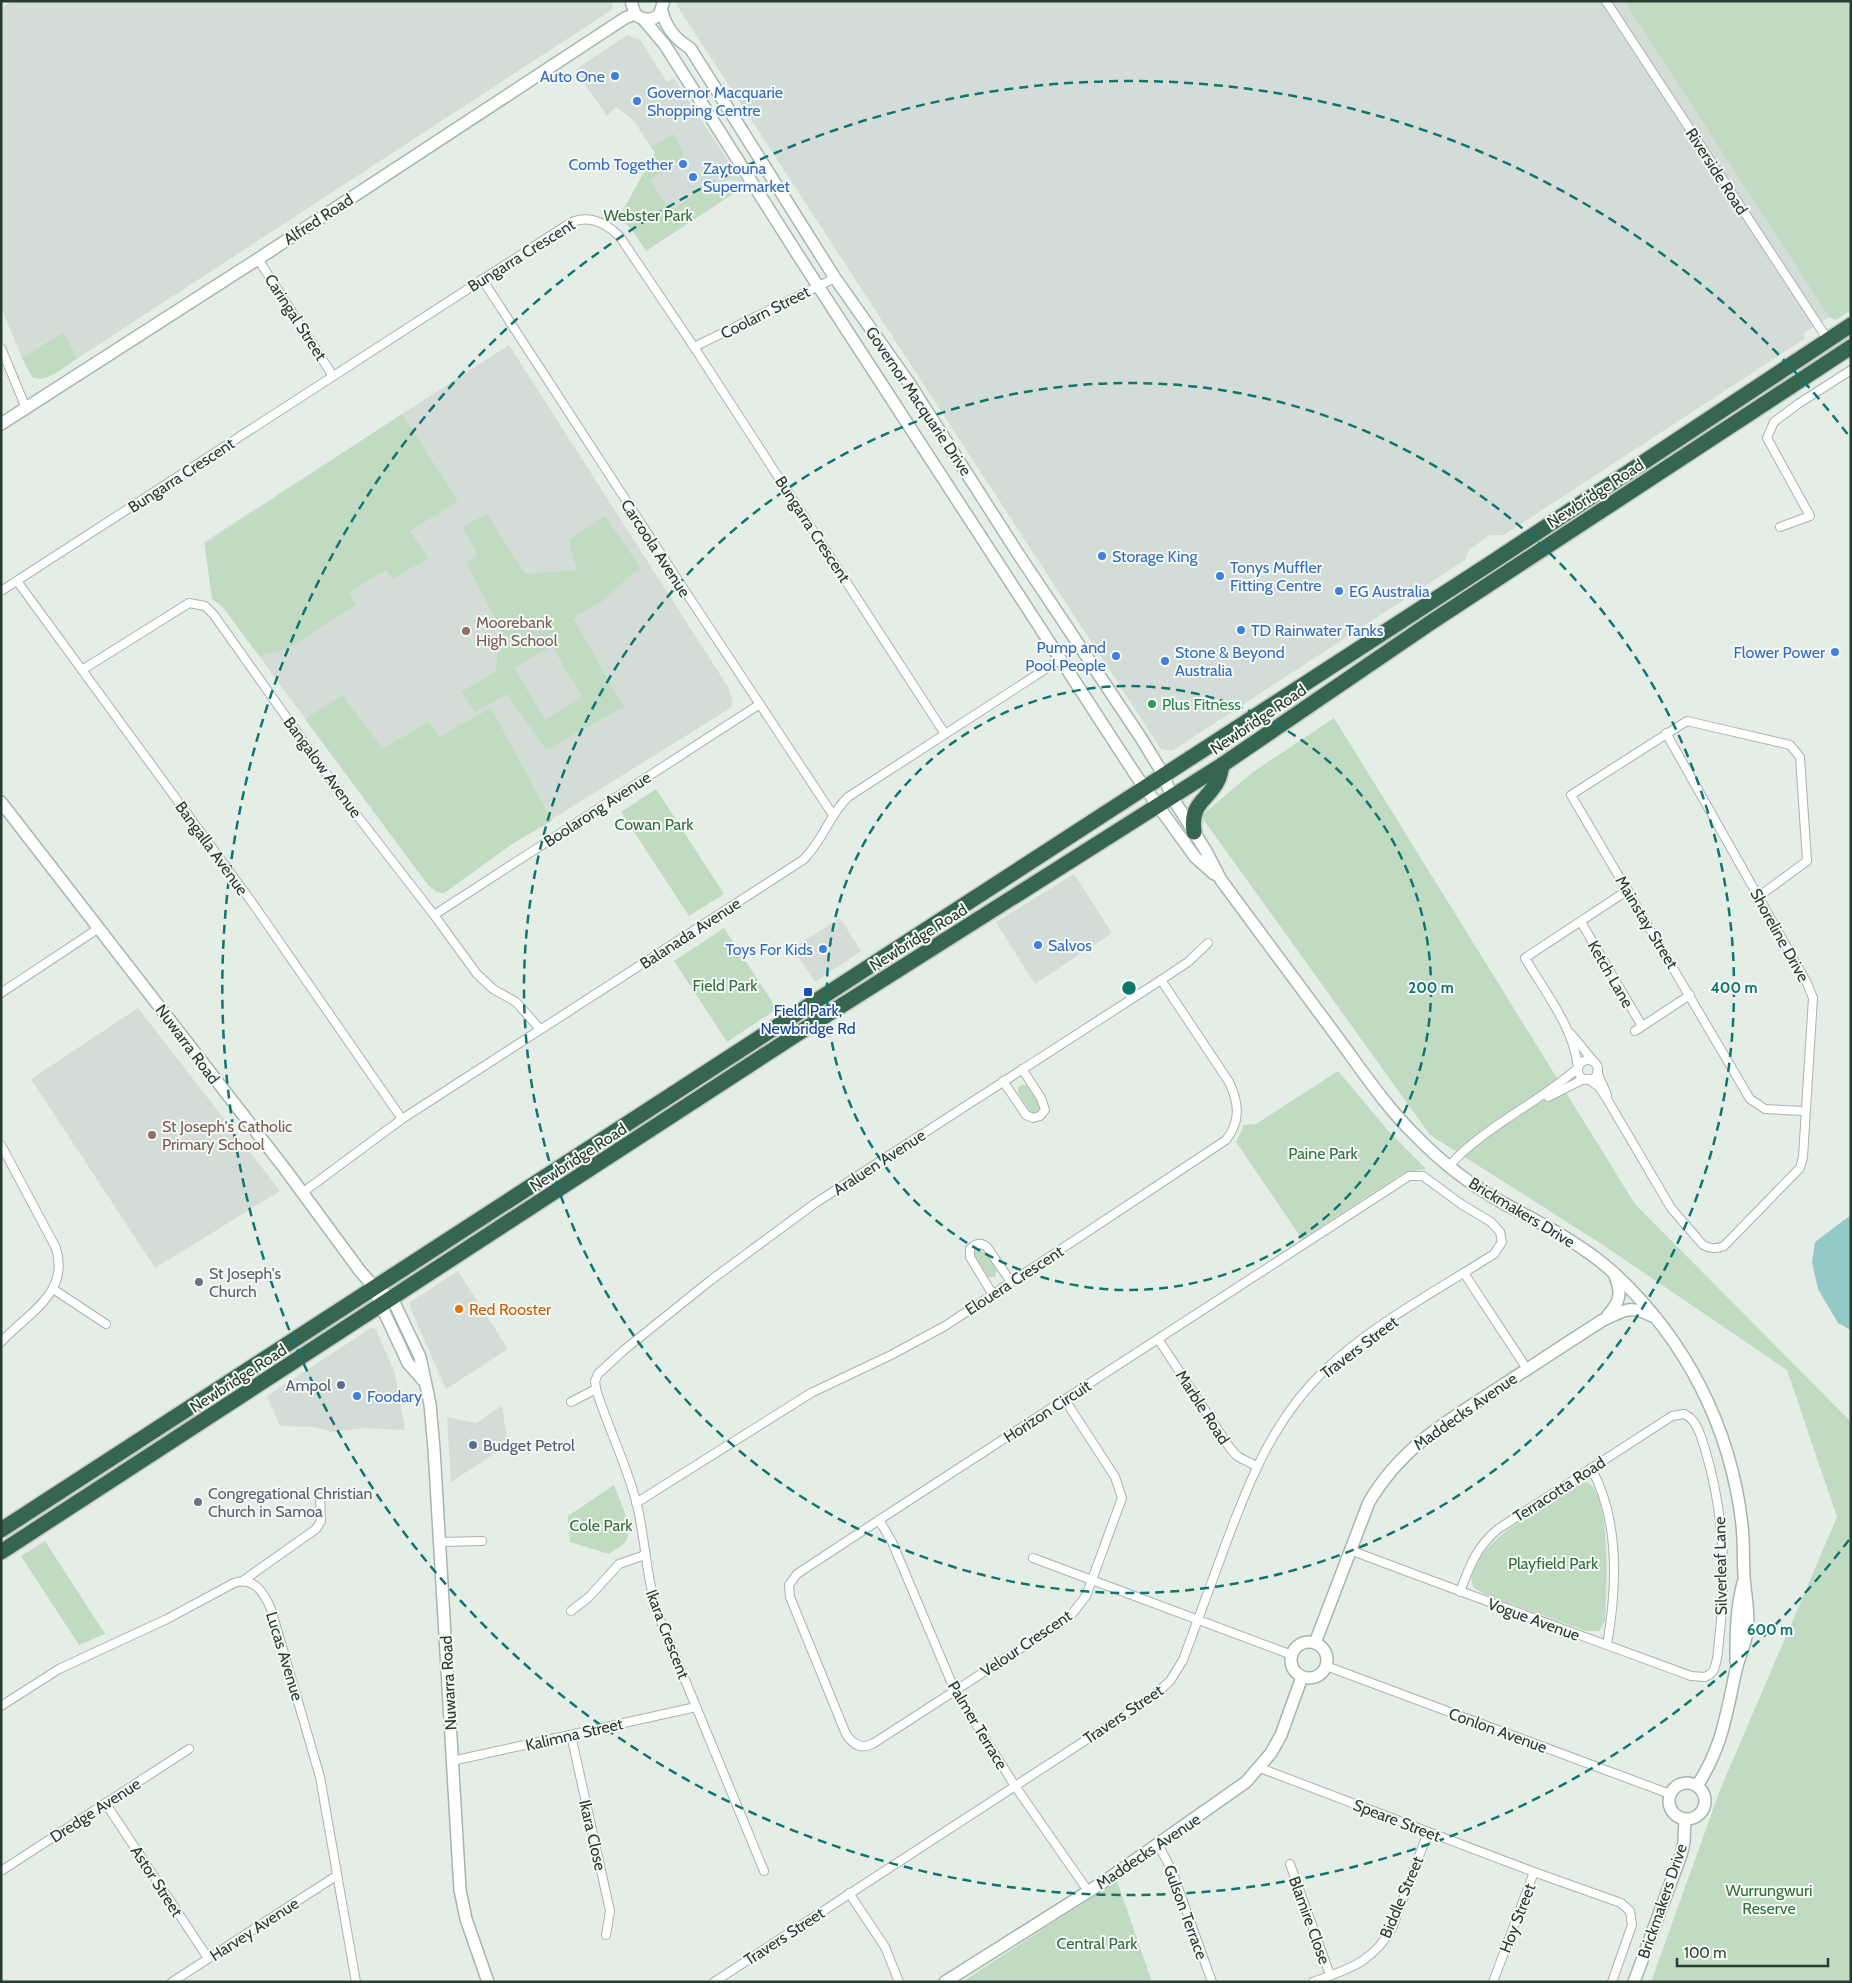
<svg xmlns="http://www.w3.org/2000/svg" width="1852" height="1983" font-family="Cabin,sans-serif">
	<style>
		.built { fill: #d3dcd6 }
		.green { fill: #c1dbc2; fill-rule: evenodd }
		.water { fill: #94cac6 }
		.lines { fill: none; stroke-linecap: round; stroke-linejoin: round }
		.street-casing { stroke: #a8b4ad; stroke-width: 10 }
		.secondary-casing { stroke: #a5b7ac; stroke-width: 14 }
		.highway-casing { stroke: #c2c8c5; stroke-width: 18 }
		.street { stroke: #fff; stroke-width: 8 }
		.secondary { stroke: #fff; stroke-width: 11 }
		.highway { stroke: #366550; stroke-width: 15 }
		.ring { fill: none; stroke: #0f766e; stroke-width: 2.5; stroke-dasharray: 9 6 }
		.shop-dot { fill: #3f7fe0; stroke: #f5f9f6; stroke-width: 2 }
		.education-dot { fill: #8d6e63; stroke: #f5f9f6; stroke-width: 2 }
		.leisure-dot { fill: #2e9e5b; stroke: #f5f9f6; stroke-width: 2 }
		.transit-dot { fill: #1a4fb4; stroke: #f5f9f6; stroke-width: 2 }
		.worship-dot { fill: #6b7280; stroke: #f5f9f6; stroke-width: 2 }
		.food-dot { fill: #e8710a; stroke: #f5f9f6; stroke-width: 2 }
		.service-dot { fill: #5c6f8a; stroke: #f5f9f6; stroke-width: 2 }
		.labels { text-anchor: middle; stroke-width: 4; stroke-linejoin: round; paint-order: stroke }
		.shop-label { font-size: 16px; fill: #366cbe; stroke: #f5f9f6; text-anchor: start }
		.street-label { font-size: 16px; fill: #263c31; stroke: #f5f9f6 }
		.park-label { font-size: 16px; fill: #356e3e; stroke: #f5f9f6 }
		.education-label { font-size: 16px; fill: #785e54; stroke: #f5f9f6; text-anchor: start }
		.leisure-label { font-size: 16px; fill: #27864d; stroke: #f5f9f6; text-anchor: start }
		.transit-label { font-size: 16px; fill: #164399; stroke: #f5f9f6 }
		.worship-label { font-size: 16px; fill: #5b616d; stroke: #f5f9f6; text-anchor: start }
		.food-label { font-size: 16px; fill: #c56008; stroke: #f5f9f6; text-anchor: start }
		.service-label { font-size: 16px; fill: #4e5e75; stroke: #f5f9f6; text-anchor: end }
		.centre { fill: #0f766e; stroke: #f5f9f6; stroke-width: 2.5 }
		.ring-label { font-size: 15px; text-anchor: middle; font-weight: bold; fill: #0f766e; stroke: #f5f9f6; stroke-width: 4; stroke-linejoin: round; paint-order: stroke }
	</style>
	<rect width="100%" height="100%" fill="#e5ede7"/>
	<!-- built -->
	<g class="built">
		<polygon points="12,1 613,1 613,2 612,9 607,13 78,358 61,332 22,358 1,307 1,8"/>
		<polygon points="674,1 1624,1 1829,317 1805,332 1804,339 1504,535 1490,535 1470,549 1465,560 1172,751 1161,749"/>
		<polygon points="627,35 640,40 667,82 674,78 742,182 729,180 710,186 670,211 650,180 685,157 674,135 651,147 633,120 616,107 607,116 575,70"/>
		<polygon points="509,345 728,687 732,698 732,707 515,842 444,893 437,892 428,885 222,606 212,599 204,542"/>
		<polygon points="1074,874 1112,933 1035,984 996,922"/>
		<polygon points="840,918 861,951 815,982 793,948"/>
		<polygon points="138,1008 280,1191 155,1268 31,1079"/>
		<polygon points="458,1271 508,1349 446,1389 410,1307 411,1302"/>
		<polygon points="371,1328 376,1329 395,1374 405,1430 364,1428 332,1432 315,1427 280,1426 267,1396"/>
		<polygon points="502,1406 508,1445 451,1482 447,1417 476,1423"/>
	</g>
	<!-- green -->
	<g class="green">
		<polygon points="1624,1 1851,1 1851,310 1836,320 1829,317"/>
		<polygon points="674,134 685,157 650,180 670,211 705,188 712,193 731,187 739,190 646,251 632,230 619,217 655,153 651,147"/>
		<path d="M62 332 78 358C65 366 47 384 32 377L22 358Z"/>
		<polygon points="402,414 458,501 410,531 428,558 393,579 386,570 349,592 356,605 288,648 259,656 222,606 212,599 205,544"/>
		<path d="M487 514 525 574 577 570 569 540 605 516 640 567 601 602 573 618 624 707 546 750 507 694 475 712 461 692 495 672 502 632 467 564 477 553 462 527ZM552 646 582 697 545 720 514 668Z"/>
		<polygon points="342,695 383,749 428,722 439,737 491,708 552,821 515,842 444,893 437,892 428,885 305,719"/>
		<polygon points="1334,718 1635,1204 1851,1422 1851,1982 1651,1982 1720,1790 1837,1517 1787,1370 1603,1245 1430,1135 1201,816 1253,772"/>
		<polygon points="656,789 724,894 689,916 621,812"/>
		<polygon points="724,928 777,1009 727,1042 674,961"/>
		<polygon points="1338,1071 1391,1134 1426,1169 1405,1172 1302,1239 1236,1142 1244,1125 1256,1124"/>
		<polygon points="1022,1085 1029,1086 1041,1104 1039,1112 1031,1113 1018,1093 1018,1087"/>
		<polygon points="978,1249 985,1250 997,1268 995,1277 987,1277 975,1259 974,1253"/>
		<path d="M1586 1482C1613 1491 1606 1596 1605 1621L1599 1631H1586L1486 1595 1474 1588C1454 1553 1554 1499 1578 1484Z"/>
		<path d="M614 1485C619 1500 635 1528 625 1542 621 1547 614 1550 609 1554L570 1542 568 1516Z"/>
		<polygon points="45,1541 105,1634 79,1645 21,1556"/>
		<polygon points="1117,1881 1152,1982 962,1982"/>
	</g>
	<!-- water -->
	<polygon class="water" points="1851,1215 1851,1330 1838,1323 1818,1289 1812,1262 1815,1242"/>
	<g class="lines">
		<defs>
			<g id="street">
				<polyline points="1606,1 1828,340"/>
				<polyline points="258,259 333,376"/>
				<polyline points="482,279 685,591 833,815"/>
				<polyline points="694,347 835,278"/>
				<polyline points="1,348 26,408"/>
				<polyline points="1780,527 1810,516 1767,438 1774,422 1798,404 1851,370"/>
				<polyline points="17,581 256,908 402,1119"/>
				<path d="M1 591 570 223C589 214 606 223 620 237L694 347 945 734"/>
				<polyline points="82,670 189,603 205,606 214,615 345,800 434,915 477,974 493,989 516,1002 540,1029"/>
				<polyline points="1758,897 1807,861 1800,757 1790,745 1687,721 1571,795 1750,1099 1765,1109 1804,1111"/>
				<polyline points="434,915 760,704"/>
				<polyline points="1581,922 1642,1026"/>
				<polyline points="1,993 99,928"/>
				<polyline points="1635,1031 1690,995"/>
				<polyline points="1571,1034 1595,1063"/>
				<circle cx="1588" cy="1070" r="10"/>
				<path d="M1578 1068C1574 1028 1545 992 1525 958L1628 890"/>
				<polyline points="1597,1072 1607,1095"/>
				<path d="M1588 1079 1599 1087 1607 1099 1671 1208 1703 1245C1711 1249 1716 1249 1724 1246L1800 1168 1803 1157 1813 998 1807 983 1666 733"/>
				<polyline points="1003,1081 1026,1115 1033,1118 1040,1116 1045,1110 1041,1098 1022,1069"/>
				<polyline points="1548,1097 1584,1079"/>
				<path d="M1 1145 56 1248C70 1293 28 1313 1 1342"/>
				<path d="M1449 1166C1485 1126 1537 1104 1578 1068"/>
				<path d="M302 1193 402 1119 803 860C823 841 829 815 848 797L1061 659"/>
				<polyline points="1464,1273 1527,1369"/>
				<polyline points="53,1289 106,1324"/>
				<path d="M993 1295 970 1257V1249C975 1243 981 1242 987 1247L1011 1282"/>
				<polyline points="1158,1339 1230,1448 1237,1456 1256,1466"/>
				<path d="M596 1389C608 1428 627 1465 637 1505 646 1543 646 1579 659 1617L764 1871"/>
				<polyline points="571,1402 596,1389 595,1381 598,1374 624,1350 711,1280 814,1204 1161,980 1188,962 1208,943"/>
				<path d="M1591 1468C1620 1520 1617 1588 1607 1645"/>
				<path d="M636 1503 811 1393 891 1355 945 1326 1226 1140C1241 1121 1239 1103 1229 1082L1161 980"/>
				<polyline points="879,1520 892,1542 955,1691 1015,1786 1088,1891"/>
				<polyline points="440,1542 482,1541"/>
				<path d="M1350 1550C1463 1593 1578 1634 1691 1676L1705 1677C1710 1675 1714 1672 1715 1666 1719 1656 1718 1643 1720 1632 1727 1570 1723 1509 1705 1449 1701 1437 1697 1419 1684 1414L1672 1416 1498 1529C1477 1546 1469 1567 1460 1592"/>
				<polyline points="1033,1558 1292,1655"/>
				<polyline points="244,1580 316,1529 321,1521 320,1498"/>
				<polyline points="571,1611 589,1597 619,1564 645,1555"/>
				<polyline points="1326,1666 1670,1794"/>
				<path d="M1 1706 59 1669 167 1619 234 1583C254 1576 264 1593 271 1609L320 1777 356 1982"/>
				<polyline points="571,1735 610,1911 606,1935"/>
				<polyline points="452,1761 696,1707"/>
				<polyline points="1260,1768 1534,1872"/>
				<polyline points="106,1804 208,1958"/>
				<polyline points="1158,1844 1172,1871 1212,1982"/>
				<polyline points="1290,1864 1330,1975"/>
				<polyline points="1,1871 189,1749"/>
				<polyline points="849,1893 885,1947 899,1982"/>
				<polyline points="172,1982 336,1876"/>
				<path d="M714 1982 1152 1697 1170 1681 1183 1660C1197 1622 1211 1584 1225 1546 1249 1481 1274 1418 1325 1370 1373 1324 1438 1290 1494 1254L1502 1242 1500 1232 1491 1222 1461 1204 1423 1176H1409L879 1520 797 1574 789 1585 790 1597 846 1734C853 1745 862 1750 874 1743L1063 1621 1072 1614 1086 1596 1122 1498 1115 1477 1065 1400"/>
				<path d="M1313 1982C1349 1969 1374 1962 1393 1926L1428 1832"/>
				<polyline points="1493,1982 1534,1872 1621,1903 1630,1911 1632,1925 1612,1982"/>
			</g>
			<g id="secondary">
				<path d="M631 1 635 14C643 21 651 21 659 15L664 1"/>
				<path d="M662 11C666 28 675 39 690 48L835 278 909 383 1017 552 1141 738 1163 774 1172 797 1206 851 1221 880C1259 932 1297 983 1335 1034 1361 1069 1385 1106 1416 1136 1442 1163 1472 1186 1505 1204 1543 1225 1583 1244 1615 1274 1686 1340 1731 1428 1742 1525 1744 1542 1743 1559 1744 1576 1745 1595 1750 1612 1747 1632 1745 1645 1739 1657 1736 1670 1726 1715 1723 1745 1697 1786"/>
				<polyline points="644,20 665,45 796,252 1135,774 1195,857 1214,874"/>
				<polyline points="1,424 258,259 625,18 635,14"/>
				<polyline points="1,802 285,1169 360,1271 375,1288 392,1298 420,1357 430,1404 434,1449 460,1890 466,1919 488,1982"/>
				<polyline points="378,1299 408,1363 423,1380"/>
				<path d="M1608 1315C1620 1302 1622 1293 1615 1276"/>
				<circle cx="1309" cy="1660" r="18"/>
				<path d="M1315 1643 1369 1502C1401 1448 1445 1422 1497 1389 1532 1366 1567 1343 1603 1320 1623 1311 1631 1304 1652 1316"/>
				<path d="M1736 1661C1736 1633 1736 1610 1743 1583"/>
				<circle cx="1687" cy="1801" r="18"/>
				<polyline points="945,1982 1108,1879 1246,1782 1271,1753 1281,1735 1302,1677"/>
				<polyline points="1634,1982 1681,1855 1684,1842 1685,1819"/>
			</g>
			<g id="highway">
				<path d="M1194 832C1190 802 1207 802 1218 780 1220 776 1221 770 1222 765"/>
				<polyline points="1,1530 1494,561 1851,325"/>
				<polyline points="1,1552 814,1023 1222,765 1430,623 1851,347"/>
			</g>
		</defs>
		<!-- street casing -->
		<use href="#street" class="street-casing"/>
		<!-- secondary casing -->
		<use href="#secondary" class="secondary-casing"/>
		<!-- highway casing -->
		<use href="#highway" class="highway-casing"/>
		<!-- street -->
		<use href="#street" class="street"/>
		<!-- secondary -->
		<use href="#secondary" class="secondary"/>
		<!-- highway -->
		<use href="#highway" class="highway"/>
	</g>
	<!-- distance rings -->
	<g class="ring">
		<circle cx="1129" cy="988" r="302"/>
		<circle cx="1129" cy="988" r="605"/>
		<path d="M1849 1540A907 907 0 1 1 1849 436"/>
	</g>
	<!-- markers -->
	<g class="shop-dot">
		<circle cx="615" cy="76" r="5"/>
		<circle cx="637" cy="101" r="5"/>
		<circle cx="683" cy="164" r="5"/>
		<circle cx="693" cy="177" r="5"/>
		<circle cx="1102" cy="556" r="5"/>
		<circle cx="1220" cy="576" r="5"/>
		<circle cx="1339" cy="591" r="5"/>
		<circle cx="1241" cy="630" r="5"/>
		<circle cx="1835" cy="652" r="5"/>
		<circle cx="1116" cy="656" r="5"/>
		<circle cx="1165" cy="661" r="5"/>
		<circle cx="1038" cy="945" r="5"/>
		<circle cx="823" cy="949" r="5"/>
		<circle cx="357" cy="1396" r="5"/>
	</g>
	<g class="education-dot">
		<circle cx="466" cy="631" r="5"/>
		<circle cx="152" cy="1135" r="5"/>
	</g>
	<circle class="leisure-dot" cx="1152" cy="704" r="5"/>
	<rect class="transit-dot" x="803" y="987" width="10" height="10" rx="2.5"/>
	<g class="worship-dot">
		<circle cx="199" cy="1282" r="5"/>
		<circle cx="198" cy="1502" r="5"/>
	</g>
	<circle class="food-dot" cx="459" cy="1309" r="5"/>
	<g class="service-dot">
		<circle cx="341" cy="1385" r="5"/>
		<circle cx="473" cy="1445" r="5"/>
	</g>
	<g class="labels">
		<!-- shop labels -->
		<g class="shop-label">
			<text x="605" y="82" text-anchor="end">Auto One</text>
			<text x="647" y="98">Governor Macquarie<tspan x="647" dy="18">Shopping Centre</tspan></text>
			<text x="673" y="170" text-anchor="end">Comb Together</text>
			<text x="703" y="174">Zaytouna<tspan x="703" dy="18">Supermarket</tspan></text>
			<text x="1112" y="562">Storage King</text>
			<text x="1230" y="573">Tonys Muffler<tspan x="1230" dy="18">Fitting Centre</tspan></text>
			<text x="1349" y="597">EG Australia</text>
			<text x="1251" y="636">TD Rainwater Tanks</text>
			<text x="1106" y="653" text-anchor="end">Pump and<tspan x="1106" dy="18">Pool People</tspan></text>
			<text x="1175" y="658">Stone &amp; Beyond<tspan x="1175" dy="18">Australia</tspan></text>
			<text x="1825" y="658" text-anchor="end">Flower Power</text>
			<text x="1048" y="951">Salvos</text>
			<text x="813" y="955" text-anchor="end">Toys For Kids</text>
			<text x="367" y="1402">Foodary</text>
		</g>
		<!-- street labels -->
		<g class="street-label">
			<text transform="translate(1717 171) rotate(57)" y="6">Riverside Road</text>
			<text transform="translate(318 219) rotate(-33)" y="6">Alfred Road</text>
			<text transform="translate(521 255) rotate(-32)" y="6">Bungarra Crescent</text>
			<text transform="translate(765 312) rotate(-27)" y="6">Coolarn Street</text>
			<text transform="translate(296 317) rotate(57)" y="6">Caringal Street</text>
			<text transform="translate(919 401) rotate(56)" y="6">Governor Macquarie Drive</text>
			<text transform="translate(181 475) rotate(-33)" y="6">Bungarra Crescent</text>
			<text transform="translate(1595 493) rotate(-33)" y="6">Newbridge Road</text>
			<text transform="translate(813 529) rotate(57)" y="6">Bungarra Crescent</text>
			<text transform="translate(656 548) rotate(57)" y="6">Carcoola Avenue</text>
			<text transform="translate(1258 719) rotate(-34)" y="6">Newbridge Road</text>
			<text transform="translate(323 767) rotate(54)" y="6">Bangalow Avenue</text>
			<text transform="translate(597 809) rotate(-33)" y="6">Boolarong Avenue</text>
			<text transform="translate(212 848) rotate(54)" y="6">Bangalla Avenue</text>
			<text transform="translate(1647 922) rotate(59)" y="6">Mainstay Street</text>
			<text transform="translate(690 933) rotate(-33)" y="6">Balanada Avenue</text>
			<text transform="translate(1780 935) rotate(61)" y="6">Shoreline Drive</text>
			<text transform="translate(918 937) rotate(-32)" y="6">Newbridge Road</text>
			<text transform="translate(1611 974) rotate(60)" y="6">Ketch Lane</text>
			<text transform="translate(188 1044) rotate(53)" y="6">Nuwarra Road</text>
			<text transform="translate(578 1157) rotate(-33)" y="6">Newbridge Road</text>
			<text transform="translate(879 1162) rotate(-33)" y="6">Araluen Avenue</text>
			<text transform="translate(1522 1212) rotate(31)" y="6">Brickmakers Drive</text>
			<text transform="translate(1014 1280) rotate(-33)" y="6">Elouera Crescent</text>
			<text transform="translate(1359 1347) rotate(-37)" y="6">Travers Street</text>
			<text transform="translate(238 1378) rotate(-33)" y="6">Newbridge Road</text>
			<text transform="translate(1203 1407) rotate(57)" y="6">Marble Road</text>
			<text transform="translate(1047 1411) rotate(-33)" y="6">Horizon Circuit</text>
			<text transform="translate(1465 1411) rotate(-35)" y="6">Maddecks Avenue</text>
			<text transform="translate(1559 1489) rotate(-33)" y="6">Terracotta Road</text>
			<text transform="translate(1720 1566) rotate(-91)" y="6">Silverleaf Lane</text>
			<text transform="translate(1534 1619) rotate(20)" y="6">Vogue Avenue</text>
			<text transform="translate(668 1634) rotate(69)" y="6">Ikara Crescent</text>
			<text transform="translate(1026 1643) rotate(-34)" y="6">Velour Crescent</text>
			<text transform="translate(285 1656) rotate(73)" y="6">Lucas Avenue</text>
			<text transform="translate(448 1683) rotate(-93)" y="6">Nuwarra Road</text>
			<text transform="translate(1123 1714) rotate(-34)" y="6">Travers Street</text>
			<text transform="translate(978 1725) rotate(59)" y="6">Palmer Terrace</text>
			<text transform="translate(1498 1730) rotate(20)" y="6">Conlon Avenue</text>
			<text transform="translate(574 1734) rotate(-13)" y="6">Kalimna Street</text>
			<text transform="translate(95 1810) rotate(-33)" y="6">Dredge Avenue</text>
			<text transform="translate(1397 1820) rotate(21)" y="6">Speare Street</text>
			<text transform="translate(593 1835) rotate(77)" y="6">Ikara Close</text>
			<text transform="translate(1148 1851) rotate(-34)" y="6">Maddecks Avenue</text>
			<text transform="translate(157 1881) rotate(57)" y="6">Astor Street</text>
			<text transform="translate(1401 1897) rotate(-67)" y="6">Biddle Street</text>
			<text transform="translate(1662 1901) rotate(-71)" y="6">Brickmakers Drive</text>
			<text transform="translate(1186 1912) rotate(70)" y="6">Gulson Terrace</text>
			<text transform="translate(1517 1918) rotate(-69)" y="6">Hoy Street</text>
			<text transform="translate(1310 1920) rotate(70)" y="6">Blamire Close</text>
			<text transform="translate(254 1929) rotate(-33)" y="6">Harvey Avenue</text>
			<text transform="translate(784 1936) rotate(-33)" y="6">Travers Street</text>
		</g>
		<!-- park labels -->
		<g class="park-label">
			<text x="648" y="221">Webster Park</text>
			<text x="654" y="830">Cowan Park</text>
			<text x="725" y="991">Field Park</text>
			<text x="1323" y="1159">Paine Park</text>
			<text x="601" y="1531">Cole Park</text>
			<text x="1553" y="1569">Playfield Park</text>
			<text x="1769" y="1896">Wurrungwuri<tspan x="1769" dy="18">Reserve</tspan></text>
			<text x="1097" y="1949">Central Park</text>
		</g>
		<!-- education labels -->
		<g class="education-label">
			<text x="476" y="628">Moorebank<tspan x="476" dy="18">High School</tspan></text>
			<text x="162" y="1132">St Joseph's Catholic<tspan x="162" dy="18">Primary School</tspan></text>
		</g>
		<!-- leisure labels -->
		<g class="leisure-label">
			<text x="1162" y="710">Plus Fitness</text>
		</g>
		<!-- transit labels -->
		<g class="transit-label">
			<text x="808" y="1016">Field Park,<tspan x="808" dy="18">Newbridge Rd</tspan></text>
		</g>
		<!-- worship labels -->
		<g class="worship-label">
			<text x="209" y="1279">St Joseph's<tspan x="209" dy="18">Church</tspan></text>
			<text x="208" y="1499">Congregational Christian<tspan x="208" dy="18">Church in Samoa</tspan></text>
		</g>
		<!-- food labels -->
		<g class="food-label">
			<text x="469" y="1315">Red Rooster</text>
		</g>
		<!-- service labels -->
		<g class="service-label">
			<text x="331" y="1391">Ampol</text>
			<text x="483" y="1451" text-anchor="start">Budget Petrol</text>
		</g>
	</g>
	<circle cx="1129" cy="988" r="8" class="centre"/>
	<g class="ring-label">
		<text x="1431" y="993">200 m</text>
		<text x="1734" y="993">400 m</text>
		<text x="1770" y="1635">600 m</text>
	</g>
	<!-- border -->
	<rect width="1852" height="1983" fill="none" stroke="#263c31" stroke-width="5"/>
	<!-- scale -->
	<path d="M1677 1958v8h151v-8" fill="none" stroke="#263c31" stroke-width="2.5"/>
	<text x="1684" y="1958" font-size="15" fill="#263c31" stroke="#f5f9f6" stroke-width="4" paint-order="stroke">100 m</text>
</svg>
